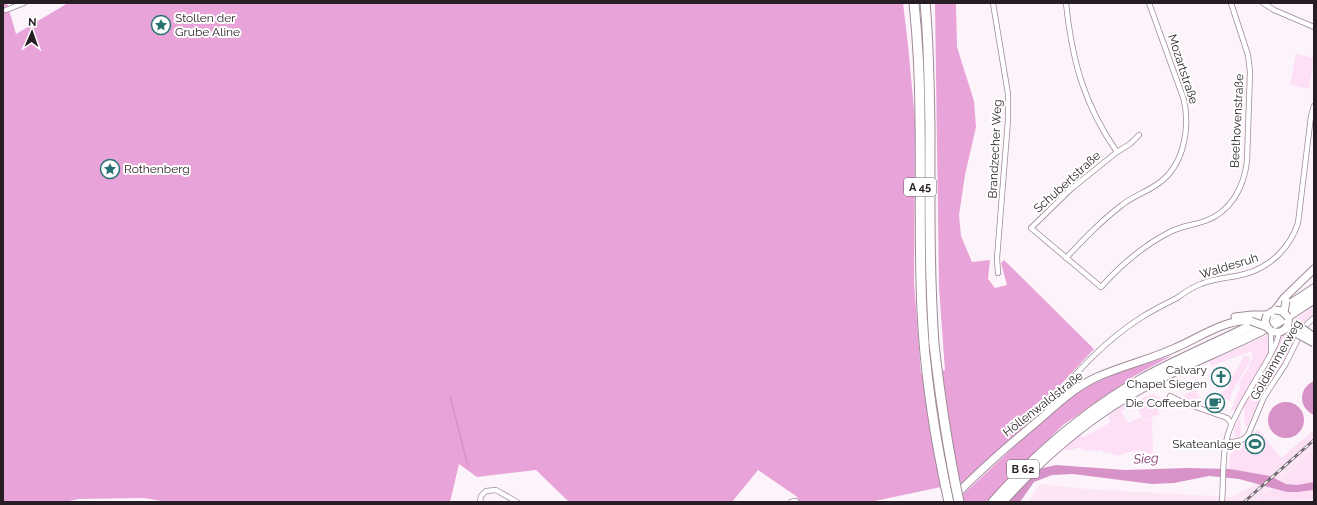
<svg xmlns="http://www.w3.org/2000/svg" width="1317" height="505" font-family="Raleway,sans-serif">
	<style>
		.built { fill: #fce6f6 }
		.green { fill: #fddff6 }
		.forest { fill: #e8a3d8 }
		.water { fill: #d793c8 }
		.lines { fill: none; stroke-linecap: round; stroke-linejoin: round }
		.stream { stroke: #d793c8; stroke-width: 1.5 }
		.street-casing { stroke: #9e8a99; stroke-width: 6 }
		.secondary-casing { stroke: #9e8a99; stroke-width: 9 }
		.highway-casing { stroke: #9e8a99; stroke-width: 11 }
		.street { stroke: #fff; stroke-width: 4.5 }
		.secondary { stroke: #fff; stroke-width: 7 }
		.highway { stroke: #fff; stroke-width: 9 }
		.rail-casing { stroke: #756c73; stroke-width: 3 }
		.rail { stroke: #fff; stroke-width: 1.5; stroke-dasharray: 4.5; stroke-linecap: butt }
		.secondary-bridge-casing { stroke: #9e8a99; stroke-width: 9; stroke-linecap: butt }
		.highway-bridge-casing { stroke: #9e8a99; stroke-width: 11; stroke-linecap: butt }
		.secondary-bridge { stroke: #fff; stroke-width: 7 }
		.highway-bridge { stroke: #fff; stroke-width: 9 }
		.labels { text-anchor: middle; stroke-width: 4; stroke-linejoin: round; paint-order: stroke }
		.shield { fill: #fff; stroke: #676266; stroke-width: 1 }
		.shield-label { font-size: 11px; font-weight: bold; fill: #261e24 }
		.poi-label { font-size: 12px; fill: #261e24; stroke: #fff; text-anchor: end }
		.street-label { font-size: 12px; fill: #261e24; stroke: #fff }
		.water-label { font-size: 13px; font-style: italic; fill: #7c2d6e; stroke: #fff }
	</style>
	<rect width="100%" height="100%" fill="#fdf4fb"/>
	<!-- built -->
	<g class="built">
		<polygon points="1314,438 1314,449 1255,502 1028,502 1040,484 1088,489 1232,497 1270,476"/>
		<polygon points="1270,496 1285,499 1301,501 1314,498 1314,502 1263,502"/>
	</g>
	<!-- green -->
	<g class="green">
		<polygon points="1296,54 1314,58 1309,89 1290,85"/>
		<path d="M1314 306V314L1305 322 1300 330 1283 364 1261 396 1248 426 1245 427 1244 408 1233 411 1231 410 1240 388 1239 384 1249 366 1252 359V351L1211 366 1209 361C1245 345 1283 331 1314 306Z"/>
		<polygon points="1243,356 1248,356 1250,358 1249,363 1232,392 1230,401 1221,396 1222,393 1229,386 1228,385 1231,382 1229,380 1235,373 1234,372 1239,366"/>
		<polygon points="1192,388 1200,396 1193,403 1181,399"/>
		<polygon points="1154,394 1165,402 1155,405 1160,414 1144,421 1136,404 1144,397"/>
		<path d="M1136 400 1135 405 1121 411 1128 423 1141 417 1144 422 1152 418 1153 454C1149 454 1148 454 1144 452 1135 449 1125 453 1117 456L1107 452 1105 453 1101 450C1096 452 1091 449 1085 451L1080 448H1076L1075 450 1073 449 1067 451 1063 449 1080 435 1084 437 1111 422 1107 414 1130 401Z"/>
		<polygon points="1240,416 1241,432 1239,437 1237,438 1235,436 1234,429"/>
		<polygon points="1258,429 1281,458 1314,430 1314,438 1270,476 1229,469 1230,455 1235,448 1239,450"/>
		<path d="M1314 449V482C1303 486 1290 486 1279 481Z"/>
		<path d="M1272 488C1285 491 1300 493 1314 490V498C1298 502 1286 500 1270 496L1263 502H1255Z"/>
	</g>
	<!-- forest -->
	<g class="forest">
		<polygon points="3,3 7,3 16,34 68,3 903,3 908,45 915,120 914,282 921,374 945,370 939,287 935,3 956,3 957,47 974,101 976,127 965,175 959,215 961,236 972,262 990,260 988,279 995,288 1007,285 1001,263 1004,260 1094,349 1052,394 1041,402 1035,418 965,482 870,502 801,502 796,496 758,470 732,502 569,502 536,470 477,477 459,464 450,502 169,502 143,498 79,499 64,502 3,502"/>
		<polygon points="1173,355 1134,376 1063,425 986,502 955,502 1044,419 1080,389 1123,371"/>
	</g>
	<!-- water -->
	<g class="water">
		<path d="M1314 381V415C1298 408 1298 388 1314 381Z"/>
		<circle cx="1286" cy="420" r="18"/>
		<polygon points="1056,465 1125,470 1188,468 1230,469 1270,476 1286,484 1297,485 1314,482 1314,490 1298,492 1287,492 1239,479 1209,476 1174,483 1152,484 1073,474 1052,475 1034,482 1020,502 1006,502 1034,470"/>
	</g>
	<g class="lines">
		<!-- stream -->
		<polyline class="stream" points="450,396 468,466"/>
		<defs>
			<g id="street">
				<polyline points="993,3 1008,94 1008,120 997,258 998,273"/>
				<path d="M1066 3C1072 60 1084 105 1117 152L1071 189 1031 228 1101 287C1121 265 1144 245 1170 232 1181 226 1194 225 1205 221 1231 212 1244 187 1247 161L1250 72 1248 55 1231 3"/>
				<polyline points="1263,3 1274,10 1314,27"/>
				<polyline points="6,10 24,3"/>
				<polyline points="1117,152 1130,144 1139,135"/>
				<path d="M1066 258C1084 239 1101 221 1122 205 1133 196 1147 192 1159 183 1184 165 1190 129 1184 100L1149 3"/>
				<polyline points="1271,331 1271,351"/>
				<polyline points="1170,396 1182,402 1227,418 1232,424"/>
				<path d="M1051 410 1050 406C1074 373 1107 339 1142 317 1153 310 1165 304 1177 298 1184 293 1192 287 1201 284 1215 278 1231 278 1245 274 1270 267 1290 248 1298 223L1311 116 1314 106"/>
				<path d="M1226 442C1235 442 1242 442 1248 435L1264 397 1285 365 1298 339 1307 324 1314 318"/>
				<polyline points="480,502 481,496 486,491 496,490 517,502"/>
				<polyline points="791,502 795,501 797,502"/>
				<path d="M1222 502C1224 477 1221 449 1231 426 1240 405 1252 386 1264 366 1270 356 1277 345 1279 333"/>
			</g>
			<g id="secondary">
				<polyline points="1235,317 1252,315 1267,315 1275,310 1284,298 1314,269"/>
				<path d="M1271 331C1281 335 1290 329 1288 317"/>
				<path d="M956 495C982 468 1010 444 1039 420 1056 405 1074 388 1095 378 1121 366 1149 360 1175 348 1197 339 1226 318 1251 321"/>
			</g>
			<g id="highway">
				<path d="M914 3C918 42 920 81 920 121 921 184 919 248 922 311 925 375 935 439 949 502"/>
				<path d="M925 3C929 43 929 84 930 125 930 198 929 271 934 344"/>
				<path d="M993 502C1037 453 1085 411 1142 379 1200 347 1260 327 1314 289"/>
				<path d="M1002 502C1044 455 1092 414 1147 385 1189 362 1234 346 1276 323 1289 316 1301 307 1314 299"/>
			</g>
		</defs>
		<!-- street casing -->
		<use href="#street" class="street-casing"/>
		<!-- secondary casing -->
		<use href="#secondary" class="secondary-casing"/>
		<!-- highway casing -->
		<use href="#highway" class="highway-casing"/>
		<!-- street -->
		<use href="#street" class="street"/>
		<!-- secondary -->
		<use href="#secondary" class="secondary"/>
		<!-- highway -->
		<use href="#highway" class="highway"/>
		<defs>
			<polyline id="rail" points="1244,502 1314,440"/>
		</defs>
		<!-- rail casing -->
		<use href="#rail" class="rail-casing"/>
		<!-- rail -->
		<use href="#rail" class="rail"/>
		<defs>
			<g id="secondary-bridge">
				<polyline points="1275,310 1282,311 1288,317"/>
				<polyline points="1284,312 1286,301"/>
				<polyline points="1251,321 1267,327 1271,331"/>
				<polyline points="1296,324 1314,337"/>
				<polyline points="1267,327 1265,321 1267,315"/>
				<polyline points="1292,331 1314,343"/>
			</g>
			<path id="highway-bridge" d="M934 344C940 397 948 450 959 502"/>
		</defs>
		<!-- secondary-bridge casing -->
		<use href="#secondary-bridge" class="secondary-bridge-casing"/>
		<!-- highway-bridge casing -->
		<use href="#highway-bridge" class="highway-bridge-casing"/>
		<!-- secondary-bridge -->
		<use href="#secondary-bridge" class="secondary-bridge"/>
		<!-- highway-bridge -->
		<use href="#highway-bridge" class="highway-bridge"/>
	</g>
	<!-- icons -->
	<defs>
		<symbol id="sight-ring" viewBox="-11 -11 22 22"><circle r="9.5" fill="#fff" stroke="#287272" stroke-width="1.5"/><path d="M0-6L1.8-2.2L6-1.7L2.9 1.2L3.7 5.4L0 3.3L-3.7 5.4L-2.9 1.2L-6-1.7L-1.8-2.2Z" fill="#287272"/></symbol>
		<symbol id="church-ring" viewBox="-11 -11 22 22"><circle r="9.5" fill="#fff" stroke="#287272" stroke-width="1.5"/><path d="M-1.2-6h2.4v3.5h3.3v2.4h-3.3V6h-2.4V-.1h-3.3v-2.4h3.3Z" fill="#287272"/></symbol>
		<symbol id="cafe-ring" viewBox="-11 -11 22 22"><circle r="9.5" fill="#fff" stroke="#287272" stroke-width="1.5"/><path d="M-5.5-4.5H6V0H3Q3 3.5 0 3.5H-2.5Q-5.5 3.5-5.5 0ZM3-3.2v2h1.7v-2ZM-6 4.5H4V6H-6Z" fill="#287272"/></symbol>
		<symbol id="stadium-ring" viewBox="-11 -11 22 22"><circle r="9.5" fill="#fff" stroke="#287272" stroke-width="1.5"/><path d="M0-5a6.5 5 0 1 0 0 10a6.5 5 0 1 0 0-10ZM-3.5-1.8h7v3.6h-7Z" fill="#287272"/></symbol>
	</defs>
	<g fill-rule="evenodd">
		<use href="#sight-ring" x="150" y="14" width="22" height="22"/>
		<use href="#sight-ring" x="99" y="158" width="22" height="22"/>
		<use href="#church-ring" x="1210" y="366" width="22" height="22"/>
		<use href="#cafe-ring" x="1204" y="392" width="22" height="22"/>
		<use href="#stadium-ring" x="1244" y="433" width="22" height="22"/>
	</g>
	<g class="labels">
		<!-- shield labels -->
		<g class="shield">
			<rect x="904" y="178" width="32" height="18" rx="3"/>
			<rect x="1007" y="460" width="32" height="18" rx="3"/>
		</g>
		<g class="shield-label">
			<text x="920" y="191">A 45</text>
			<text x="1023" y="473">B 62</text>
		</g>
		<!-- poi labels -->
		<g class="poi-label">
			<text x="175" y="22" text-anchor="start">Stollen der<tspan x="175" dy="14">Grube Aline</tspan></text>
			<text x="124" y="173" text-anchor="start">Rothenberg</text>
			<text x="1207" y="374">Calvary<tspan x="1207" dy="14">Chapel Siegen</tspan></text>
			<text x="1201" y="407">Die Coffeebar</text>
			<text x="1241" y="448">Skateanlage</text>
		</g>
		<!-- street labels -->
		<g class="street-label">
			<text transform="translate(1183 69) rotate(72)" y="4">Mozartstraße</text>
			<text transform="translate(1237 121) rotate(-87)" y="4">Beethovenstraße</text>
			<text transform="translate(995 149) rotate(-87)" y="4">Brandzecher Weg</text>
			<text transform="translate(1067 182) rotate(-42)" y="4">Schubertstraße</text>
			<text transform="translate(1229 266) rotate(-17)" y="4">Waldesruh</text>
			<text transform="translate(1276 360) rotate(-60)" y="4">Goldammerweg</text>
			<text transform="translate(1043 404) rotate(-38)" y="4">Höllenwaldstraße</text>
		</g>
		<!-- water labels -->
		<g class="water-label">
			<text transform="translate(1146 458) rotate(-4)" y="5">Sieg</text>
		</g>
	</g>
	<!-- border -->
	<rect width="1317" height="505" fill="none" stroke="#261e24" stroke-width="8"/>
	<!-- north arrow -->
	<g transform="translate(32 32) rotate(2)" stroke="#ffffff" stroke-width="3" paint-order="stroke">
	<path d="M0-3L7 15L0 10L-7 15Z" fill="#261e24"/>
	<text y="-6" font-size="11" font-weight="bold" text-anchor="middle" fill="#261e24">N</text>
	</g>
</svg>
